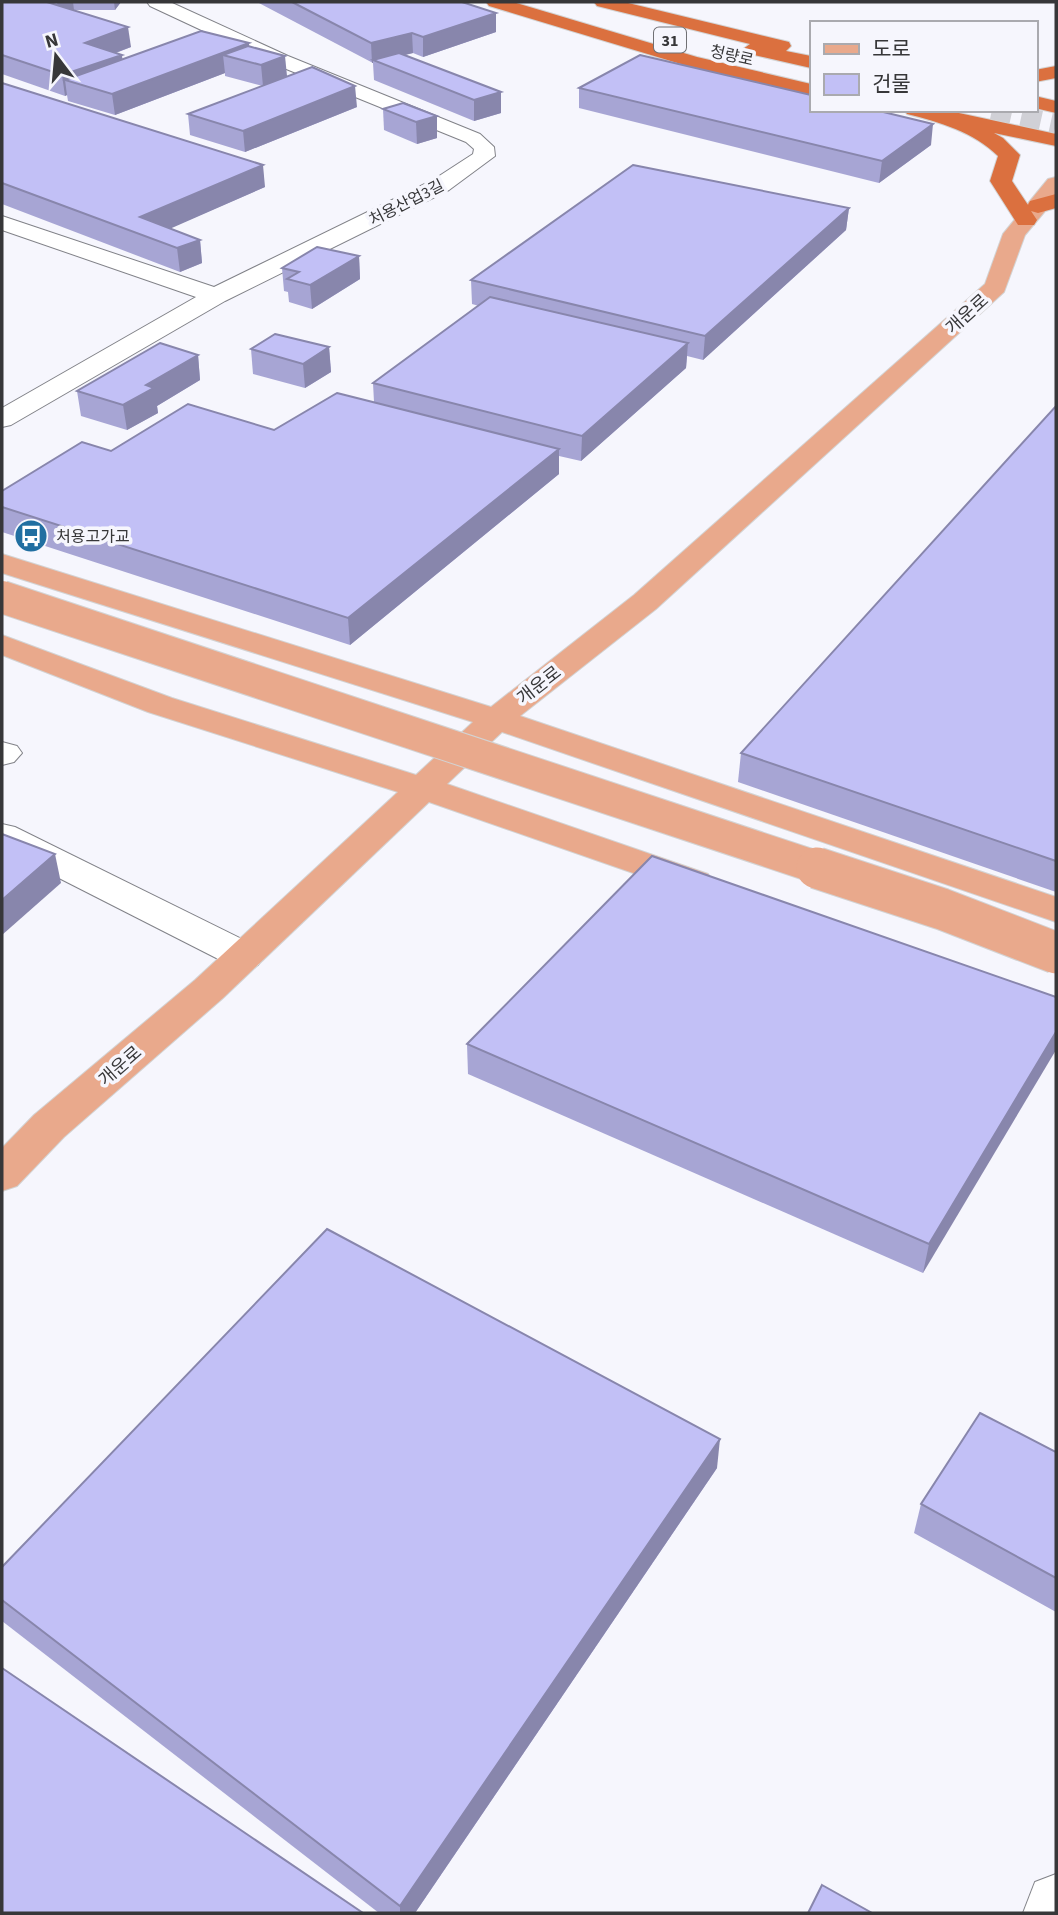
<svg xmlns="http://www.w3.org/2000/svg" width="1058" height="1915" font-family="'Source Sans 3','Noto Sans KR',sans-serif">
	<style>
		.lines { fill: none; stroke-linecap: round; stroke-linejoin: round }
		.highway-tunnel { stroke: #d0d0d6; stroke-width: 20; stroke-dasharray: 20 10; stroke-linecap: butt }
		.minor-casing { stroke: #818288; stroke-width: 2 }
		.major-casing { stroke: #d3d3d3; stroke-width: 2 }
		.highway-casing { stroke: #d3d3d3; stroke-width: 2 }
		.minor { fill: #fff; fill-rule: evenodd }
		.major { fill: #e9a98c; fill-rule: evenodd }
		.highway { fill: #db703f; fill-rule: evenodd }
		.major-bridge-far1-casing { stroke: #d3d3d3; stroke-width: 34; stroke-linecap: butt }
		.major-bridge-casing { stroke: #d3d3d3; stroke-width: 43; stroke-linecap: butt }
		.major-bridge-far1 { stroke: #e9a98c; stroke-width: 32 }
		.major-bridge { stroke: #e9a98c; stroke-width: 41 }
		.wall { fill: #a7a5d4 }
		.shaded-wall { fill: #8886ac }
		.building { fill: #c2c0f6; stroke: #8886ac; stroke-width: 2 }
		.labels { text-anchor: middle; stroke-width: 7; stroke-linejoin: round; paint-order: stroke }
		.shield { fill: #f6f6fd; stroke: #707074; stroke-width: 2 }
		.shield-label { font-size: 16px; font-weight: bold; fill: #373739 }
		.far-street-label { font-size: 16px; fill: #373739; stroke: #f6f6fd }
		.far-poi-label { font-size: 16px; fill: #373739; stroke: #f6f6fd; text-anchor: start }
		.street-label { font-size: 18px; fill: #373739; stroke: #f6f6fd }
	</style>
	<rect width="100%" height="100%" fill="#f6f6fd"/>
	<g class="lines">
		<!-- highway-tunnel -->
		<polyline class="highway-tunnel" points="992,110 1056,124"/>
		<defs>
			<g id="minor">
				<polygon points="147,2 170,2 288,56 480,134 494,147 495,156 449,190 225,301 11,425 2,427 2,408 196,297 2,230 2,216 214,287 433,180 473,154 474,149 466,142 274,64 150,6"/>
				<polygon points="2,742 17,746 22,753 14,762 2,765"/>
				<polygon points="2,824 15,827 258,947 263,956 258,965 244,969 230,965 2,849"/>
				<polygon points="1056,1874 1056,1913 1023,1913 1035,1882"/>
			</g>
			<polygon id="major" points="1056,177 1056,198 1025,235 1004,292 656,609 520,716 1056,897 1056,922 502,732 447,784 708,874 713,882 708,890 695,894 682,890 429,802 223,998 64,1137 17,1186 2,1191 2,1148 34,1115 195,980 398,792 148,712 2,655 2,635 172,698 416,775 473,722 2,573 2,554 491,707 634,595 985,284 1003,234 1048,179"/>
			<g id="highway">
				<polygon points="486,2 513,2 697,57 811,84 811,96 684,65 489,6"/>
				<polygon points="594,2 624,2 789,42 791,46 786,51 811,56 811,68 745,53 743,49 750,44 597,6"/>
				<polygon points="1056,66 1056,78 1035,82 1035,70"/>
				<polygon points="1035,96 1056,101 1056,113 1035,108"/>
				<path d="M904 110H945L1056 134V146L994 133 1003 138 1020 155 1012 181 1028 205 1030 201 1056 194V208L1038 213 1031 211 1037 220 1034 225H1018L990 181 998 156C974 132 939 122 907 114Z"/>
			</g>
		</defs>
		<!-- minor casing -->
		<use href="#minor" class="minor-casing"/>
		<!-- major casing -->
		<use href="#major" class="major-casing"/>
		<!-- highway casing -->
		<use href="#highway" class="highway-casing"/>
		<!-- minor -->
		<use href="#minor" class="minor"/>
		<!-- major -->
		<use href="#major" class="major"/>
		<!-- highway -->
		<use href="#highway" class="highway"/>
		<defs>
			<polyline id="major-bridge-far1" points="2,597 822,869"/>
			<polyline id="major-bridge" points="817,868 942,909 1056,953"/>
		</defs>
		<!-- major-bridge-far1 casing -->
		<use href="#major-bridge-far1" class="major-bridge-far1-casing"/>
		<!-- major-bridge casing -->
		<use href="#major-bridge" class="major-bridge-casing"/>
		<!-- major-bridge-far1 -->
		<use href="#major-bridge-far1" class="major-bridge-far1"/>
		<!-- major-bridge -->
		<use href="#major-bridge" class="major-bridge"/>
	</g>
	<!-- wall -->
	<g class="wall">
		<polygon points="2,2 121,2 115,10 74,10 131,47 116,53 122,59 249,43 249,46 287,76 357,107 245,152 190,135 188,114 263,86 225,76 225,73 115,115 68,101 67,95 65,96 2,74"/>
		<polygon points="257,2 462,2 496,13 496,32 423,57 413,53 404,55 501,113 474,121 374,80 373,63"/>
		<polygon points="2,83 265,187 170,228 200,240 202,263 180,272 2,204"/>
		<polygon points="579,88 931,145 879,183 579,108"/>
		<polygon points="383,109 437,116 437,138 417,144 384,130"/>
		<polygon points="849,208 846,230 703,360 687,356 686,368 581,461 559,456 559,474 350,645 2,532 2,491 111,451 274,430 374,402 373,383 479,306 472,304 471,280"/>
		<polygon points="359,256 360,279 312,309 289,302 288,292 284,291 282,268"/>
		<polygon points="329,347 331,372 305,388 253,374 251,349"/>
		<polygon points="198,355 200,380 157,406 158,413 127,430 81,416 77,391"/>
		<polygon points="1056,406 1056,892 738,782 741,753"/>
		<polygon points="1056,997 923,1273 468,1074 467,1044"/>
		<polygon points="1056,1452 1056,1612 914,1533 921,1504"/>
		<polygon points="717,1468 415,1913 379,1913 2,1621 2,1567"/>
	</g>
	<!-- shaded-wall -->
	<g class="shaded-wall">
		<polygon points="57,2 73,2 74,10 59,15"/>
		<polygon points="114,2 121,2 115,10"/>
		<polygon points="496,13 496,32 423,57 423,37"/>
		<polygon points="128,27 131,47 88,63 85,43"/>
		<polygon points="412,33 413,53 377,62 373,60 373,63 372,63 371,43"/>
		<polygon points="249,43 250,62 223,55 225,73 115,115 112,94"/>
		<polygon points="122,55 124,75 65,80 67,95 65,96 62,75"/>
		<polygon points="285,56 287,76 263,86 261,65"/>
		<polygon points="355,86 357,107 245,152 243,131"/>
		<polygon points="501,92 501,113 474,121 474,100"/>
		<polygon points="437,116 437,138 417,144 416,122"/>
		<polygon points="933,124 931,145 879,183 882,161"/>
		<polygon points="263,165 265,187 149,238 140,217"/>
		<polygon points="849,208 846,230 703,360 705,336"/>
		<polygon points="200,240 202,263 180,272 177,248"/>
		<polygon points="359,256 360,279 312,309 310,285"/>
		<polygon points="688,343 686,368 581,461 582,436"/>
		<polygon points="329,347 331,372 305,388 303,364"/>
		<polygon points="198,355 200,380 157,406 158,413 127,430 123,405 146,385"/>
		<polygon points="559,449 559,474 350,645 348,618"/>
		<polygon points="55,854 61,883 2,935 2,900"/>
		<polygon points="1056,1032 1056,1050 923,1273 929,1244"/>
		<polygon points="720,1439 717,1468 415,1913 400,1913 400,1906"/>
	</g>
	<!-- building -->
	<g class="building">
		<polygon points="2,2 47,2 128,27 85,43 122,55 62,75 2,55"/>
		<polygon points="292,2 462,2 496,13 423,37 412,33 371,43"/>
		<polygon points="201,31 249,43 112,94 65,80"/>
		<polygon points="248,46 285,56 261,65 223,55"/>
		<polygon points="399,53 501,92 474,100 373,60"/>
		<polygon points="640,55 811,95 811,110 875,110 933,124 882,161 579,88"/>
		<polygon points="312,67 355,86 243,131 188,114"/>
		<polygon points="2,83 263,165 140,217 200,240 177,248 2,183"/>
		<polygon points="403,103 437,116 416,122 383,109"/>
		<polygon points="633,165 849,208 705,336 471,280"/>
		<polygon points="317,247 359,256 310,285 287,279 299,272 282,268"/>
		<polygon points="490,297 688,343 582,436 373,383"/>
		<polygon points="275,334 329,347 303,364 251,349"/>
		<polygon points="160,343 198,355 146,385 154,388 123,405 77,391"/>
		<polygon points="337,393 559,449 348,618 2,507 2,491 82,442 111,451 188,404 274,430"/>
		<polygon points="1056,406 1056,861 741,753"/>
		<polygon points="2,834 55,854 2,900"/>
		<polygon points="652,856 1056,997 1056,1032 929,1244 467,1044"/>
		<polygon points="327,1229 720,1439 400,1906 2,1600 2,1567"/>
		<polygon points="980,1413 1056,1452 1056,1578 921,1504"/>
		<polygon points="2,1668 363,1913 2,1913"/>
		<polygon points="822,1885 872,1913 808,1913"/>
	</g>
	<!-- icons -->
	<defs>
		<symbol id="bus-disc" viewBox="-11 -11 22 22"><circle r="9.5" fill="#216fa1" stroke="#f6f6fd"/><path d="M-5-6H5V4H4V6H2V4H-2V6H-4V4H-5ZM-3.5-4V0h7V-4ZM-3.5 1.2v1.5H-2V1.2ZM2 1.2v1.5H3.5V1.2Z" fill="#fff"/></symbol>
	</defs>
	<g fill-rule="evenodd">
		<use href="#bus-disc" x="12" y="517" width="38" height="38"/>
	</g>
	<g class="labels">
		<!-- shield labels -->
		<rect class="shield" x="654" y="27.5" width="32" height="25" rx="5"/>
		<g class="shield-label">
			<text x="670" y="46">31</text>
		</g>
		<!-- far-street labels -->
		<g class="far-street-label">
			<text transform="translate(732 55) rotate(13)" y="6">청량로</text>
			<text transform="translate(406 202) rotate(-27)" y="6">처용산업3길</text>
		</g>
		<!-- far-poi labels -->
		<g class="far-poi-label">
			<text x="56" y="542">처용고가교</text>
		</g>
		<!-- street labels -->
		<g class="street-label">
			<text transform="translate(967 314) rotate(-42)" y="6">개운로</text>
			<text transform="translate(539 685) rotate(-38)" y="6">개운로</text>
			<text transform="translate(120 1066) rotate(-41)" y="6">개운로</text>
		</g>
	</g>
	<!-- border -->
	<rect width="1058" height="1915" fill="none" stroke="#373739" stroke-width="7"/>
	<!-- legend -->
	<rect x="810" y="21" width="228" height="91" fill="#f6f6fd" stroke="#aaaaaf" stroke-width="2"/>
	<rect x="824" y="44" width="35" height="10" fill="#e9a98c" stroke="#aaaaaf" stroke-width="2"/>
	<text x="872" y="56" font-size="21" fill="#373739">도로</text>
	<rect x="824" y="74" width="35" height="21" fill="#c2c0f6" stroke="#aaaaaf" stroke-width="2"/>
	<text x="872" y="91" font-size="21" fill="#373739">건물</text>
	<!-- north arrow -->
	<g transform="translate(56 56) rotate(344)" stroke="#f6f6fd" stroke-width="5" paint-order="stroke">
	<path d="M0-5L12 26L0 18L-12 26Z" fill="#373739"/>
	<text y="-10" font-size="19" font-weight="bold" text-anchor="middle" fill="#373739">N</text>
	</g>
</svg>
